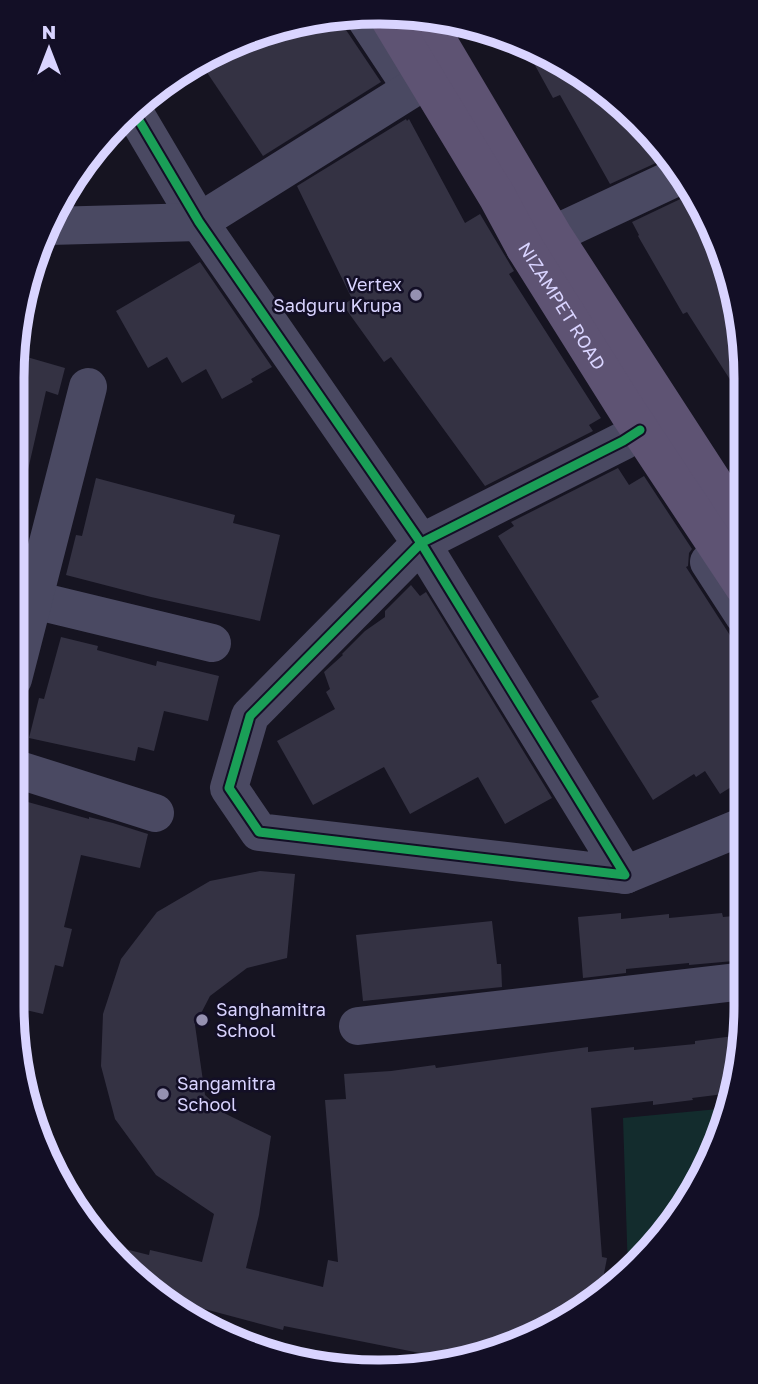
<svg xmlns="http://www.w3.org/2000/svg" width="758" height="1384" font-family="'Golos Text',sans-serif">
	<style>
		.park { fill: #132c2d }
		.building { fill: #343243 }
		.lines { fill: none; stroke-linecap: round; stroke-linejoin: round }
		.minor { stroke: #4a4962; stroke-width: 38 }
		.major { stroke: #5e5373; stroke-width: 38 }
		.cycleway-casing { stroke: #130f26; stroke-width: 13 }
		.cycleway { stroke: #1a9f57; stroke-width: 9 }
		.poi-dot { fill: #9591b1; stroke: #130f26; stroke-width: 2.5 }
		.labels { text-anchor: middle; stroke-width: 5; stroke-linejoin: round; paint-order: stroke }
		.poi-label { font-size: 18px; fill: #d9d4ff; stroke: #130f26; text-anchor: start }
		.street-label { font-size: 18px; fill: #d9d4ff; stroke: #130f26 }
		.rim { fill: none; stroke: #d9d4ff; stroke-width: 9 }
	</style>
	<rect width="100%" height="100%" fill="#161421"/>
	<!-- park -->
	<polygon class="park" points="729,1108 726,1123 696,1189 628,1272 623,1118"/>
	<!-- building -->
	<g class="building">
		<polygon points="340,21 381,82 263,156 202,65 284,25"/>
		<polygon points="526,49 563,62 638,119 669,157 610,184 560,95 553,98"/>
		<polygon points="406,119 407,121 409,119 465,223 480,214 514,271 509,274 601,418 589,425 593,431 485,486 391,357 384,362 343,305 352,299 297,186"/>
		<polygon points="693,193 726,261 743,332 743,400 687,312 683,314 638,236 639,235 632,222"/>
		<polygon points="200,262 272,367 251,379 253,382 222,399 206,369 182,383 167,357 148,368 116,311"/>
		<polygon points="13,353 65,368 58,395 46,391 25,483 13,482"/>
		<polygon points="618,468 629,485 644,476 692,549 689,553 688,566 686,567 744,657 744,779 720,794 705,771 696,777 694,774 653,800 591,701 599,697 498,536 514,526 511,522"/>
		<polygon points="96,478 235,515 233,523 280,535 260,621 151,597 66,575 76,535 82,536"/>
		<polygon points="411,585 420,596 426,592 552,798 505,824 478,777 410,814 384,767 313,805 277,741 335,709 326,692 330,689 324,672 343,655 342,654 365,631 385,617 385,611"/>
		<polygon points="61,637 98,646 97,650 156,666 157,661 219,676 208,721 164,711 154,751 138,747 135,761 29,738 39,698 44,699"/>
		<polygon points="17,799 89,819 89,817 113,823 148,834 140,868 81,855 64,927 72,929 63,967 55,965 43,1014 13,1007 12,1005 12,876 20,844 12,842 12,815"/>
		<polygon points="260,871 295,874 287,958 247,968 210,996 195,1025 205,1095 226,1114 271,1136 259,1215 246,1268 323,1287 328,1260 338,1262 325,1100 346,1099 344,1074 391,1071 435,1065 436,1068 588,1047 588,1052 634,1047 634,1050 695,1044 695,1041 734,1036 738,1065 732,1093 692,1098 693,1100 653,1105 653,1101 591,1108 602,1257 607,1258 600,1294 519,1344 450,1359 284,1326 283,1330 182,1303 180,1312 175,1310 105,1244 149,1255 150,1250 202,1262 214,1214 156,1175 115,1119 101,1066 103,1014 121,959 157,912 210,881"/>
		<polygon points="621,913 621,919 669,914 669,918 722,913 723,917 745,915 745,960 689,965 689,963 626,969 626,973 583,978 578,917"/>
		<polygon points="492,921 497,964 501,964 502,987 363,1001 356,935"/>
	</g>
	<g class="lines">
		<!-- minor -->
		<g class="minor">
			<polyline points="366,19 407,81"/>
			<polyline points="134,112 199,222 421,543 625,875 259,832 229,788 250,716 421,543 623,441 640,430"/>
			<polyline points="49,226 199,222 426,80"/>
			<polyline points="525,248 683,174"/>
			<polyline points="709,562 744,616"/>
			<polyline points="34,600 212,643"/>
			<polyline points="13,679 88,387"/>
			<polyline points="13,768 155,813"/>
			<polyline points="625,875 744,826"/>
			<polyline points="358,1026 745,981"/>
		</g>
		<!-- major -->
		<g class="major">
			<polyline points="423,16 553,235 743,528"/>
			<path id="s1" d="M389 18 498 198 525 248 628 412 744 587"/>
		</g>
		<defs>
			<polyline id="cycleway" points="134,112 199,222 421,543 625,875 259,832 229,788 250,716 421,543 623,441 640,430"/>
		</defs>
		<!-- cycleway casing -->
		<use href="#cycleway" class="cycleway-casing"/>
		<!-- cycleway -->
		<use href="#cycleway" class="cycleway"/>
	</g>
	<!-- markers -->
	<g class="poi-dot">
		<circle cx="416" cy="295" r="7"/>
		<circle cx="202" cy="1020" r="7"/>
		<circle cx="163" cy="1094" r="7"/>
	</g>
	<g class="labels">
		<!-- poi labels -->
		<g class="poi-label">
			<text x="402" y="291" text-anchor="end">Vertex<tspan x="402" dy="21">Sadguru Krupa</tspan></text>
			<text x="216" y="1016">Sanghamitra<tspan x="216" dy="21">School</tspan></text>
			<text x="177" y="1090">Sangamitra<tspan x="177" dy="21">School</tspan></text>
		</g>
		<!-- street labels -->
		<g class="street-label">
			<text dy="6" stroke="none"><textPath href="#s1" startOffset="336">NIZAMPET ROAD</textPath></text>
		</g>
	</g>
	<!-- crop -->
	<path d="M0 0H758V1384H0ZM378 24H380A354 354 0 0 1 734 378V1006A354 354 0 0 1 380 1360H378A354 354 0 0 1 24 1006V378A354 354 0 0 1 378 24Z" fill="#130f26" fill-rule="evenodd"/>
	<path class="rim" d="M378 24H380A354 354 0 0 1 734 378V1006A354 354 0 0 1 380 1360H378A354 354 0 0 1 24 1006V378A354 354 0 0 1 378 24Z"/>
	<!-- north arrow -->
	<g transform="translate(49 49)" stroke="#130f26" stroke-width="5" paint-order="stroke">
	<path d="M0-5L12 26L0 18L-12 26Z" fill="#d9d4ff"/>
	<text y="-10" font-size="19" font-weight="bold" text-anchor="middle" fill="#d9d4ff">N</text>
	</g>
</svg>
